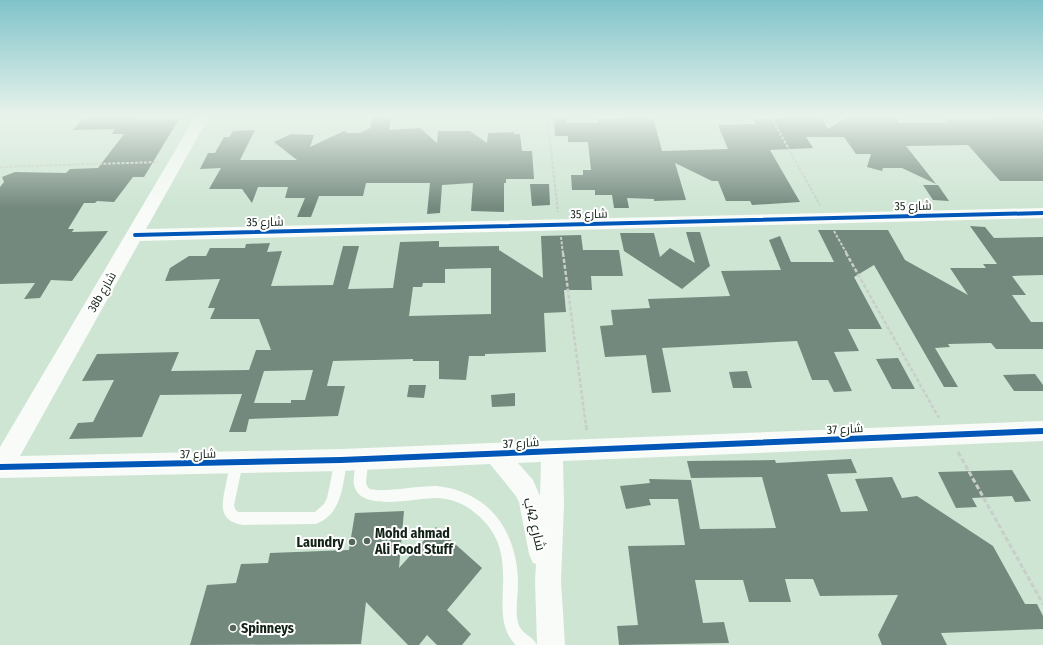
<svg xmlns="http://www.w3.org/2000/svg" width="1043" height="645" font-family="'Fira Sans Condensed',Cairo,sans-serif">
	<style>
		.building { fill: #74897e; fill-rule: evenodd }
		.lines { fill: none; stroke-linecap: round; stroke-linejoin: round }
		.path-far2 { stroke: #c8cfca; stroke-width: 2; stroke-dasharray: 3 1.5; stroke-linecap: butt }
		.path-far1 { stroke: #c8cfca; stroke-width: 2.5; stroke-dasharray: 4 2; stroke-linecap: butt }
		.path { stroke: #c8cfca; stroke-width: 3; stroke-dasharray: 5 2.5; stroke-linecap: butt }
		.service { fill: #f8fbf8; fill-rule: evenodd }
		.minor { fill: #f8fbf8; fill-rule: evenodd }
		.cycleway-far1-casing { stroke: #fff; stroke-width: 6 }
		.cycleway-casing { stroke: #fff; stroke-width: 9 }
		.cycleway-far1 { stroke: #0057b8; stroke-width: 4 }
		.cycleway { stroke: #0057b8; stroke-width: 6 }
		.poi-dot { fill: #556759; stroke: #fff; stroke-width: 1.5 }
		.labels { text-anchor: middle; stroke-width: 4; stroke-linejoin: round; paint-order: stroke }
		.street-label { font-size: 12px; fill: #142318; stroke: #fff }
		.near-street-label { font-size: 14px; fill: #142318; stroke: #fff }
		.near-poi-label { font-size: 14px; font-weight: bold; fill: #142318; stroke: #fff; text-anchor: start }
	</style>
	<rect width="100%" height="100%" fill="#cee5d3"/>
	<!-- building -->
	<g class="building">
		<polygon points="84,117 140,117 138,120 179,119 144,177 133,177 114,202 97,201 95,203 84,203 68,229 74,229 72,232 108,231 72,281 51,280 40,298 24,299 35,283 0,284 0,187 4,182 2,177 15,172 66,173 70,169 98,168 124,134 112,134 115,129 73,130"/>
		<polygon points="373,117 391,117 389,130 420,128 437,143 438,131 470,131 487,143 488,133 514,132 514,134 520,134 522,151 532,151 534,179 506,179 506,183 504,183 504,212 471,211 473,183 442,185 440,213 427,214 430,183 366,183 363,196 319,196 311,217 297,217 305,198 285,198 288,187 258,187 252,203 242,189 209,189 221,168 200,169 208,153 215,153 224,137 229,137 233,131 255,130 240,160 297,160 274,142 291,134 314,135 310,147 344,131 348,133 360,133 370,128"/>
		<polygon points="554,117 566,117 567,123 598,123 598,119 653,117 662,151 728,149 718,125 756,124 753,119 821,117 828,129 846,117 895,117 899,123 948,123 945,120 991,119 990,117 1043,117 1043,181 1000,181 968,145 906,146 936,184 902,168 883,168 882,171 867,167 871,154 856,154 844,137 806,137 813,148 770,150 800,202 752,205 750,201 726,201 718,181 712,181 675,163 686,200 654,201 654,199 627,198 629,208 614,208 612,195 595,195 595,190 572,190 571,175 583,175 583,170 591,170 588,142 568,142 568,136 555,136"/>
		<polygon points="530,184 549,184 550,205 532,206"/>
		<polygon points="923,185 938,185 949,201 933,200"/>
		<polygon points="970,226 985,227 994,238 1043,237 1043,275 1012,276 1026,295 1012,295 1031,322 1043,322 1043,349 996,349 991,343 948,344 950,347 935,348 958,387 944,387 874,265 854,277 882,329 848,329 859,351 834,352 852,391 834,392 828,380 812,380 797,341 662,348 671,392 652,393 646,355 605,357 600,326 613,325 611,310 650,308 648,299 730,296 721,271 781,270 769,240 780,236 791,262 834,262 818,230 888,230 905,260 968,295 950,268 986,268 983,264 997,264"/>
		<polygon points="686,232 700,232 710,266 682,289 624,251 620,233 654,233 660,257 670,248 695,263"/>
		<path d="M581 235 583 250H619L623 276H591L592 290H564L566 312 544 313 546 352 485 354V356H469L466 380 439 379V361H413V359L333 361 327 386H345L338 416 249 419 246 432H229L242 394 160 395 142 437 69 439 78 423 93 422 114 380 82 381 97 354 179 352 171 371 249 370 256 350H271L259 319H210L215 308H208L220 279 165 281 170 268 189 256H206L210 248H245L246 244 270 243 267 252 282 251 271 286 333 285 343 246H359L348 289 393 288 400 242 439 241V247L499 246V250L543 278 541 236ZM491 268V314L409 316 413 287H422L423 283H445V269ZM313 370 305 400H291V403H254L264 371Z"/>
		<polygon points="898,358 915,389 892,389 876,359"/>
		<polygon points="747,371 752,388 733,388 729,372"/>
		<polygon points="1035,374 1043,385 1043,391 1014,391 1003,375"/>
		<polygon points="409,385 426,385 424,398 407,397"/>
		<polygon points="515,393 515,406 492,407 491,395"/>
		<polygon points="851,459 857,473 827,474 841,512 868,511 855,479 892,477 902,498 917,496 993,546 1025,604 1037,604 1043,616 1043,629 941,633 947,645 882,645 878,635 898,595 820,596 813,579 785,579 791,602 749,602 743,580 695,580 703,623 724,622 729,643 619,645 617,626 638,625 628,546 685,545 678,499 649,499 651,505 626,509 620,486 650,483 649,479 691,480 700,529 776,528 762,477 691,478 687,461 775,460 776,463"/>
		<polygon points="1012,470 1031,501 1015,502 1012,496 972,498 977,507 956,508 938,472"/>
		<polygon points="404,511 399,568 436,527 482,568 447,610 471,634 462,645 437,645 427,635 419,645 408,645 366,602 361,644 190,645 207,585 236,583 241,564 268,563 270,553 349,550 355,513"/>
	</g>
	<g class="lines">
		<!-- path-far2 -->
		<g class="path-far2">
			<polyline points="547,117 558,212"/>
			<polyline points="771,117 820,205"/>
			<polyline points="0,167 159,162"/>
			<polyline points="834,231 847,254"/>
			<polyline points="561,237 563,254"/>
		</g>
		<!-- path-far1 -->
		<g class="path-far1">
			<polyline points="563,253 586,426"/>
			<polyline points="846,253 939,418"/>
		</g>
		<!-- path -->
		<g class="path">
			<polyline points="586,425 587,432"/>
			<polyline points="958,452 1043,604"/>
		</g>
		<!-- service -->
		<g class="service">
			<path d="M363 452 367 454 369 458 366 481C366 485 367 487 370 489 382 493 422 485 437 486 448 487 459 490 469 495 503 511 518 548 518 583 518 596 515 610 518 623 521 634 533 636 537 645H516C482 612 531 552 470 509 460 502 450 499 438 498 415 497 348 517 354 475 355 468 356 460 359 454Z"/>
			<path d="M341 454 345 456 347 460C343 485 342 514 316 524L243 525C217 521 222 503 226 484 228 476 229 467 233 459L237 457 241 459 243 463 234 505 235 509 238 512H315L324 504 327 498 335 460 337 456Z"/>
		</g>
		<!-- minor -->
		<path class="minor" d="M195 117H209L146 229 1043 208V218L140 241 20 456 341 449 1043 421V441L563 461 564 504 561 581 565 645H537L535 581 536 564 533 563 529 554 519 502 516 496 490 464 341 471 0 478V447ZM541 462 540 496 533 480 518 463Z"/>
		<defs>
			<polyline id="cycleway-far1" points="135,235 1043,213"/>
			<polyline id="cycleway" points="0,467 341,460 1043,431"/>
		</defs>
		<!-- cycleway-far1 casing -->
		<use href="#cycleway-far1" class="cycleway-far1-casing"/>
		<!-- cycleway casing -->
		<use href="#cycleway" class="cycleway-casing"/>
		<!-- cycleway-far1 -->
		<use href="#cycleway-far1" class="cycleway-far1"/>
		<!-- cycleway -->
		<use href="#cycleway" class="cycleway"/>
	</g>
	<!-- sky -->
	<linearGradient id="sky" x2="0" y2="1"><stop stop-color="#7fc3ca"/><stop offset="0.56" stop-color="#e9f3eb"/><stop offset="1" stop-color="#e9f3eb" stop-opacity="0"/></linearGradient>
	<rect width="1043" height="208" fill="url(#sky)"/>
	<!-- markers -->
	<g class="poi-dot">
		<circle cx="367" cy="541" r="4"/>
		<circle cx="352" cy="542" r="4"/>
		<circle cx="233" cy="628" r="4"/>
	</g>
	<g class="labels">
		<!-- street labels -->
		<g class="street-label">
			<text transform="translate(913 206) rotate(-1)" y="4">شارع 35</text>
			<text transform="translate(589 214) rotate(-1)" y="4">شارع 35</text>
			<text transform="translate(265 222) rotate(-1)" y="4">شارع 35</text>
			<text transform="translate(102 292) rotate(-60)" y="4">38b شارع</text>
			<text transform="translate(845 429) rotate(-3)" y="4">شارع 37</text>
			<text transform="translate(521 443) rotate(-3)" y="4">شارع 37</text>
			<text transform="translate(198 454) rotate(-1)" y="4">شارع 37</text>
		</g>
		<!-- near-street labels -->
		<g class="near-street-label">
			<text transform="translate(535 524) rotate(76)" y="5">شارع 42ب</text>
		</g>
		<!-- near-poi labels -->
		<g class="near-poi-label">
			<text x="375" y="538">Mohd ahmad<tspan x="375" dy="16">Ali Food Stuff</tspan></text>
			<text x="344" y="547" text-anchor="end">Laundry</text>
			<text x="241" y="633">Spinneys</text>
		</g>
	</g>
</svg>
